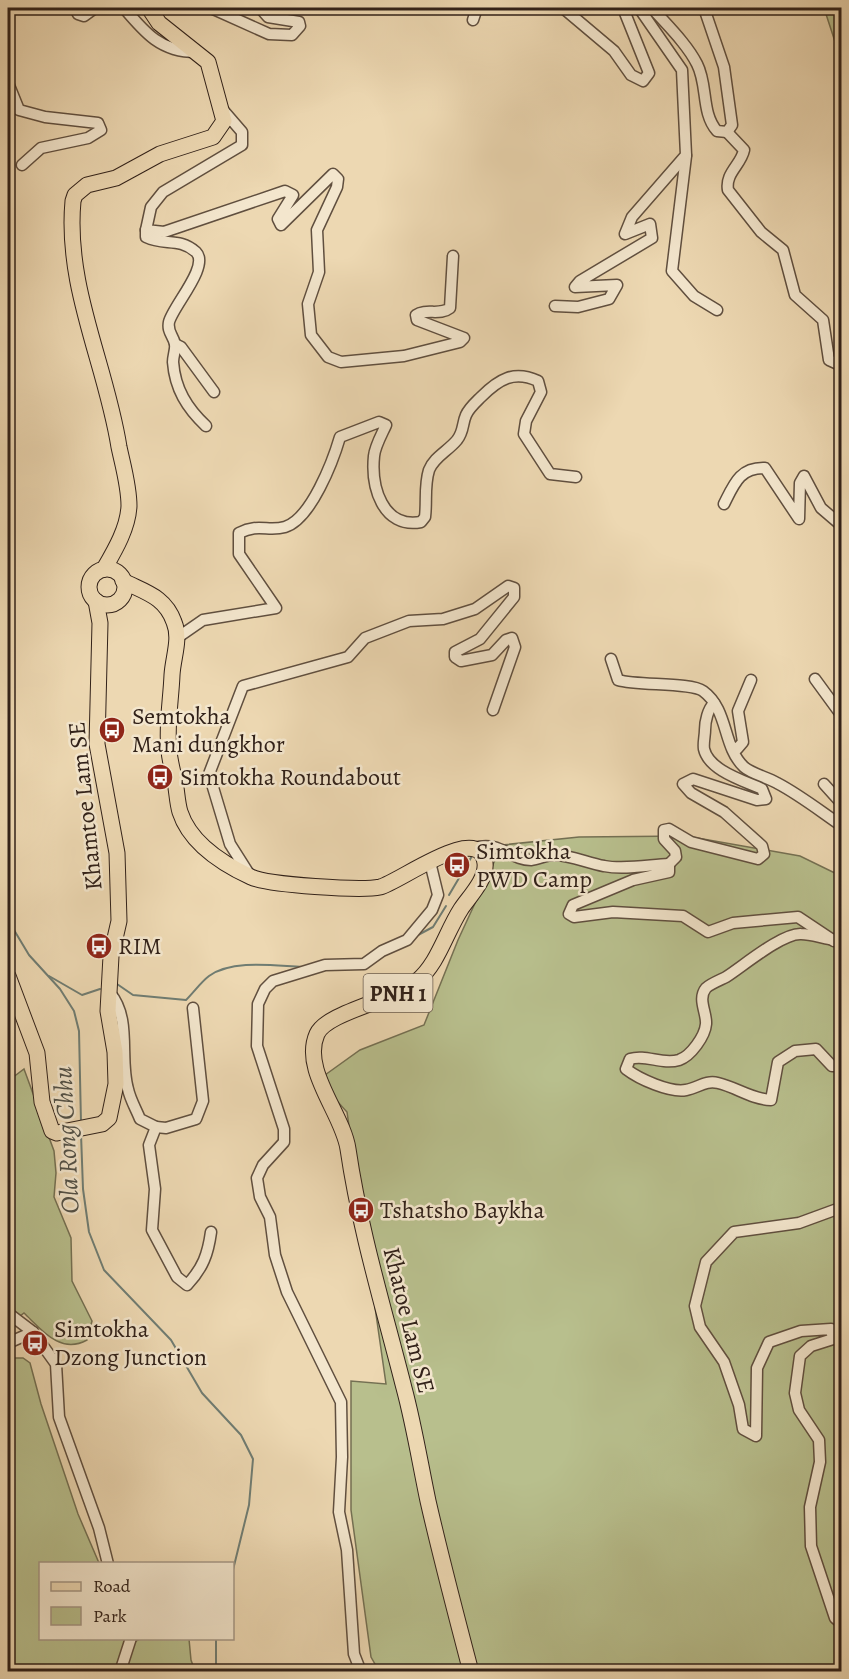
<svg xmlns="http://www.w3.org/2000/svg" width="849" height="1679" font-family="Alegreya,serif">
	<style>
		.green { fill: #b8bf8d; stroke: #747053; stroke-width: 1.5 }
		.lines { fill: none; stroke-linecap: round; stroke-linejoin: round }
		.stream { stroke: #6f7c72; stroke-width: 2 }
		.minor-casing { stroke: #604f3f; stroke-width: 13 }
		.primary-casing { stroke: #312119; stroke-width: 17 }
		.minor { stroke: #f3e6cd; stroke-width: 10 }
		.primary { stroke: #edd8b2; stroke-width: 15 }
		.labels { text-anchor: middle; stroke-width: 5; stroke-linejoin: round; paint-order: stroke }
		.shield { fill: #f3e6cd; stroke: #6b5c4f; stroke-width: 1.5 }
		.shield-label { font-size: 22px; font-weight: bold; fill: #312119 }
		.poi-label { font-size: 24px; fill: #312119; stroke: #f3e6cd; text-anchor: start }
		.street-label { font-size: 24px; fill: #312119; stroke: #f3e6cd }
		.water-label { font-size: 26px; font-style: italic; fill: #504f46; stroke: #f3e6cd }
	</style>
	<rect width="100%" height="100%" fill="#edd8b2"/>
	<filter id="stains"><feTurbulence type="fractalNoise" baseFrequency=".00333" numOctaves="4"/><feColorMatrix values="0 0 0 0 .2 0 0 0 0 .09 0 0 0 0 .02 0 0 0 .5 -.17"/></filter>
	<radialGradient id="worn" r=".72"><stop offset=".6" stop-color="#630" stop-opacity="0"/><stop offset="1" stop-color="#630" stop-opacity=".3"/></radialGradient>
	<!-- green -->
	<g class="green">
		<polygon points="824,8 841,8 841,60"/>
		<polygon points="686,836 800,856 841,876 841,1671 379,1671 371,1657 351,1510 351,1381 386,1384 347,1112 318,1080 360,1050 424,1025 458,940 502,845 579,837"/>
		<path d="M24 1069 54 1151 56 1173 54 1197 71 1238 72 1281 92 1321 87 1340C60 1355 41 1329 24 1313L15 1320 8 1334V1081Z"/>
		<polygon points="14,1358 23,1358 30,1363 41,1404 78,1514 99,1563 40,1564 40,1638 134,1638 136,1641 142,1638 189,1639 191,1660 195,1671 8,1672 8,1362"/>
	</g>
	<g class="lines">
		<!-- stream -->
		<g class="stream">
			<polyline points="449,895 472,856"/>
			<polyline points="8,920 29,955 60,989 74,1011 79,1031 81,1123"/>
			<polyline points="418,935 433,927 446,906"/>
			<polyline points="49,976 82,995 100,989"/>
			<path d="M117 984 133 995 186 1000C194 992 201 982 209 976 233 959 276 966 302 967"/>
			<polyline points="81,1134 83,1189 89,1232 104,1270 171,1340 202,1393 241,1435 253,1459 249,1505 232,1574"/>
			<polyline points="216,1638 216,1672"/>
		</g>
		<defs>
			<g id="minor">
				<polyline points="75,8 78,14 84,16 95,8"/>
				<path d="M124 8C145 33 161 52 196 52"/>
				<polyline points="211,8 269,34 292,35 300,26 299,22 268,17 260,8"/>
				<polyline points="563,8 614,51 631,75 643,81 649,73 623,8"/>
				<path d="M652 8C667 25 687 44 697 64 708 85 701 113 717 131L727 132 732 125 724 67 704 8"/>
				<polyline points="473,20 477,8"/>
				<polyline points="8,83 19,110 45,117 98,123 101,130 88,138 41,148 22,165"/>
				<path d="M223 110 242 132V145L163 192 151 207 146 230 164 232 285 191 293 195 278 219 281 225 333 174 338 179 337 187 317 230 319 272 308 304 311 335 328 357 341 362 404 356 460 342 464 338 417 320 416 315C426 308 440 316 450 308L453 256"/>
				<path d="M727 132 744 150C741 165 725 173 728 190L761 232 783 250 795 295 823 320 829 360 842 366"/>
				<polyline points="686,156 672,271 694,296 717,310"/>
				<path d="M146 230V237C164 246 179 237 196 252 210 266 173 306 169 322 167 332 173 335 175 344 176 349 173 356 173 362 175 389 187 408 206 426"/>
				<polyline points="555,306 578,307 609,299 617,285 575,287 580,281 652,238 650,224 625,234 632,217 686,155 682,70 639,8"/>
				<polyline points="175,344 181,347 214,392"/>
				<path d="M724 504C734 484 740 467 765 468L799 519 800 483 804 476 821 508 842 526"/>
				<path d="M177 638 203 620 276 608 239 554V533C259 523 268 532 285 527 311 519 333 461 340 437L379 422 386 425C382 434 375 446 374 456 371 486 382 529 421 522L425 517C427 501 424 486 429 470 434 457 448 451 457 440 464 431 462 424 466 415 469 408 476 402 481 397 499 379 514 370 538 381L541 392 526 421 524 434 550 474 576 477"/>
				<path d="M611 659 618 680C637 686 690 682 703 691 729 710 722 746 744 767 752 774 767 777 777 783 800 795 820 811 842 826"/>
				<polyline points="815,679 842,716"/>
				<polyline points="732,747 737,749 743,742 738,711 751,680"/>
				<polyline points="824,784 842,804"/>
				<path d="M474 848C500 840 510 860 531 860 539 859 546 855 554 855 571 855 587 863 604 866 624 870 649 865 669 864V872L633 880 573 905 569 914 574 917 613 912 683 916 708 932 733 923 798 917 834 941"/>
				<path d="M669 864 676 857 675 851 664 839V830L669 829 691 842 758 859 764 854 762 846 724 812 691 793 683 784 693 779 757 800 766 799 762 789C745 781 709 771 704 749 703 743 705 736 705 730 705 721 708 709 714 703"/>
				<polyline points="249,874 230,844 209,774 243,686 348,657 365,638 409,621 443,619 475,609 508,586 514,588 514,597 480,639 455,652 455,657 461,661 492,655 506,640 512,638 515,647 493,710"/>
				<path d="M842 940C827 941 815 934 801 934 782 933 742 967 726 977 720 980 710 984 706 988 697 999 707 1013 706 1024 705 1036 691 1056 679 1060 662 1065 646 1054 630 1059L626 1069C639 1079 670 1093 686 1090 698 1088 705 1080 718 1083 736 1087 751 1099 771 1100L778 1062 795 1051 816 1049 832 1066H842"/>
				<path d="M110 993C132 1019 119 1058 128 1089 130 1099 136 1109 140 1119L156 1127 149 1145 155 1189 152 1230 177 1277 187 1285C203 1268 208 1254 211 1232"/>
				<polyline points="156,1127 166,1128 196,1119 203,1101 193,1008"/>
				<polyline points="842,1201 840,1208 799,1223 734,1232 706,1262 695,1306 700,1327 724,1362 739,1405 743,1429 756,1436 757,1368 769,1342 801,1331 831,1329 833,1339 811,1346 800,1356 795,1393 799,1410 819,1440 820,1462 810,1507 811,1546 835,1618 842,1624"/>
				<polyline points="8,1313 33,1332 56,1364 59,1417 99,1528 108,1564"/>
				<polyline points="8,1343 33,1332"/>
				<polyline points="120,1672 131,1638"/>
				<polyline points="361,1672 354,1654 347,1550 339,1512 342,1457 341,1402 287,1292 275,1255 270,1217 260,1197 257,1178 263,1165 284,1142 284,1129 257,1046 258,1004 265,989 273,981 325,965 364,964 382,951 407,940 432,910 438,895 430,862"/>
			</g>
			<g id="primary">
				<path d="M104 569C115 550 128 528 129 506 129 486 123 466 119 447 106 364 65 287 73 201L75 195 87 185 116 178 160 154 213 137 224 121 208 62 159 23 149 8"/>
				<circle cx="107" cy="587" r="18"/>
				<path d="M123 581C144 592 165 596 174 622 181 639 173 657 172 675 171 700 166 727 169 751 170 762 173 772 175 782 177 791 177 802 180 812 190 843 223 864 251 877 268 885 362 891 380 887 400 882 480 821 485 863 487 879 469 897 461 909 446 932 438 964 417 981 393 1001 327 1012 317 1034 301 1070 343 1114 348 1149 360 1231 384 1309 404 1388 414 1425 420 1463 428 1501 441 1558 456 1615 471 1672"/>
				<polyline points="8,976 37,1053 42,1102 52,1131 57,1133 102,1124 109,1118 116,1084 115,1052 108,1011 111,956 119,921 117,853 97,744 100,623 96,601"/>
			</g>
		</defs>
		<!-- minor casing -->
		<use href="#minor" class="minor-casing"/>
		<!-- primary casing -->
		<use href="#primary" class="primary-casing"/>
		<!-- minor -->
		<use href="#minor" class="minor"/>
		<!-- primary -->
		<use href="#primary" class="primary"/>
	</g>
	<!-- icons -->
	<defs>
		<symbol id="bus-disc" viewBox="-11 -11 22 22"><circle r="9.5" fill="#8f2418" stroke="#f3e6cd"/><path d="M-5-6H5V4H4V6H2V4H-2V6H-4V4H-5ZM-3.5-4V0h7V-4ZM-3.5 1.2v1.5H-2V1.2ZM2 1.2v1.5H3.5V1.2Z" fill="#fff"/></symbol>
	</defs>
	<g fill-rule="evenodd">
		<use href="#bus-disc" x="97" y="715" width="30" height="30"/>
		<use href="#bus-disc" x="145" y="762" width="30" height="30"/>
		<use href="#bus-disc" x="442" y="850" width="30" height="30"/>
		<use href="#bus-disc" x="84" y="931" width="30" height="30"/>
		<use href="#bus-disc" x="346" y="1195" width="30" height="30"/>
		<use href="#bus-disc" x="20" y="1328" width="30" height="30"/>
	</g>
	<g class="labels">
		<!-- shield labels -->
		<rect class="shield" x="363.5" y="974" width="69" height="38" rx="4.5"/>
		<g class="shield-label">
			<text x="398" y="1001">PNH 1</text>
		</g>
		<!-- poi labels -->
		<g class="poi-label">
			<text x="132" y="724">Semtokha<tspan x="132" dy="28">Mani dungkhor</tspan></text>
			<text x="180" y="785">Simtokha Roundabout</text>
			<text x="476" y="859">Simtokha<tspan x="476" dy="28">PWD Camp</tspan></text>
			<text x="118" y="954">RIM</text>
			<text x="380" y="1218">Tshatsho Baykha</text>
			<text x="54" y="1337">Simtokha<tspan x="54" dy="28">Dzong Junction</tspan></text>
		</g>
		<!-- street labels -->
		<g class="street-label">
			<text transform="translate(85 806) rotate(-96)" y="8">Khamtoe Lam SE</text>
			<text transform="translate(409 1320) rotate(76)" y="8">Khatoe Lam SE</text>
		</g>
		<!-- water labels -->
		<g class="water-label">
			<text transform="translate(66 1140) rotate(-93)" y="9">Ola Rong Chhu</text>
		</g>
	</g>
	<!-- margin -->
	<rect width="849" height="1679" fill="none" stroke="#edd8b2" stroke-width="30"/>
	<rect x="9" y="9" width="831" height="1661" fill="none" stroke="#312119" stroke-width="3"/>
	<rect x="15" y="15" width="819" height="1649" fill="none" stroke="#312119" stroke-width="1.5"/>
	<!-- legend -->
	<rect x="39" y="1562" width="195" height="78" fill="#f3e6cd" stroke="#a59785" stroke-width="1.5"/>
	<rect x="51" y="1582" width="30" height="9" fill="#edd8b2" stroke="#a59785" stroke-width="1.5"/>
	<text x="93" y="1592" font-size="18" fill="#312119">Road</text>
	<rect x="51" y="1607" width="30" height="18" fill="#b8bf8d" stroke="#a59785" stroke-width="1.5"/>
	<text x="93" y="1622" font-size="18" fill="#312119">Park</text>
	<rect width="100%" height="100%" filter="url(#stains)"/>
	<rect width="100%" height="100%" fill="url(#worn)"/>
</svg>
